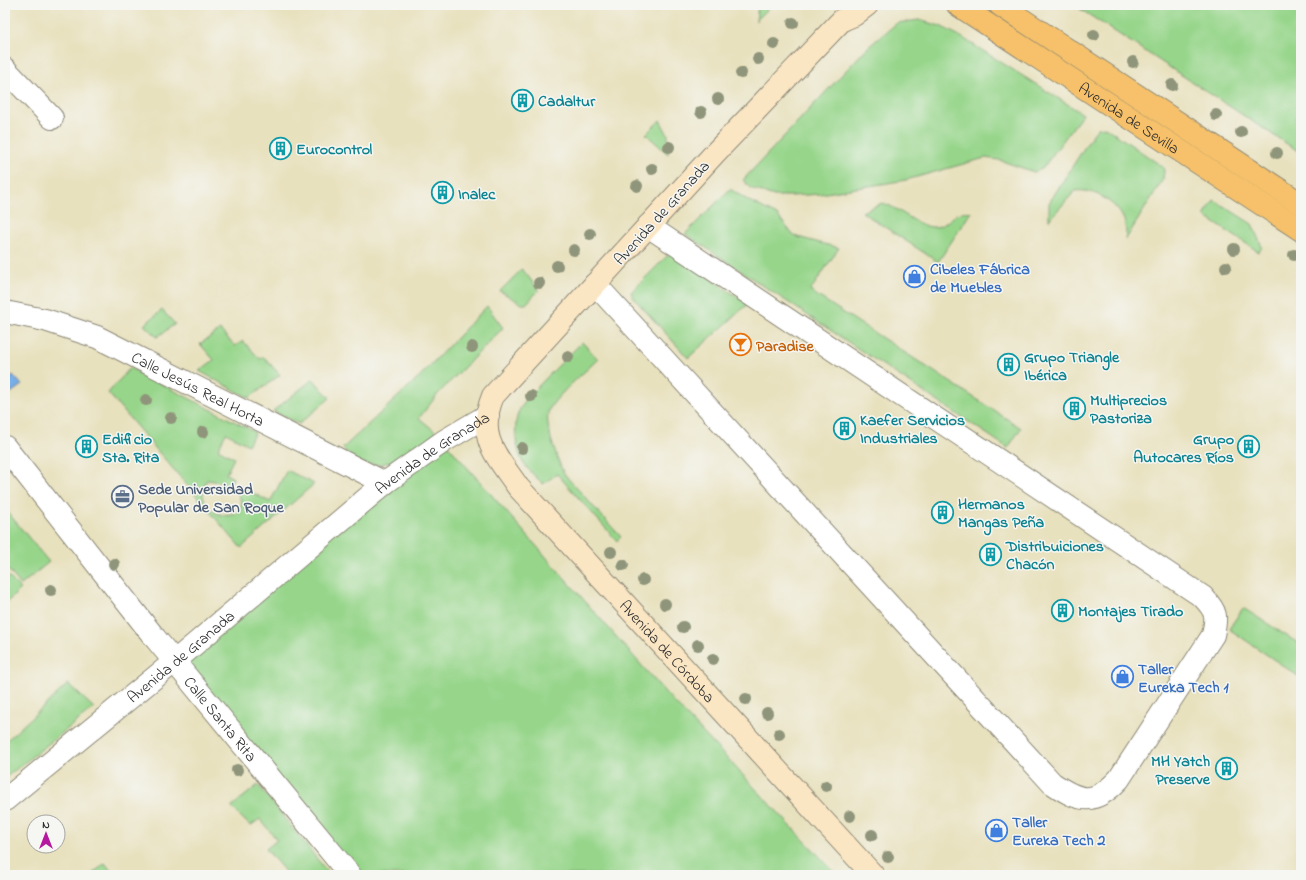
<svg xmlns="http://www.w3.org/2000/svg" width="1306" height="880" font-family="'Indie Flower',sans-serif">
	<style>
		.green { fill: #96d58a; stroke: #60805a }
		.water { fill: #78aee7; stroke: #526c89 }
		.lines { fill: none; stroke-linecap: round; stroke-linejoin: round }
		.street-casing { stroke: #8a8674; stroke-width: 24 }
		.secondary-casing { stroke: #8a8674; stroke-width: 24 }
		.primary-casing { stroke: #8a8674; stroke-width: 24 }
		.street { stroke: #fff; stroke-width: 22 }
		.secondary { stroke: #fbe6c4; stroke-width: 22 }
		.primary { stroke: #f6c16b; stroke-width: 22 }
		.tree { fill: #8f957a }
		.labels { text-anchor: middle; stroke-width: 3; stroke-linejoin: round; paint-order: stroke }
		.culture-label { font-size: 16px; font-weight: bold; fill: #0d838f; stroke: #f6f6f2; text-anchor: start }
		.street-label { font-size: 16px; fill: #2b2b2b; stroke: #f6f6f2 }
		.shop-label { font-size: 16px; font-weight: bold; fill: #366cbe; stroke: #f6f6f2; text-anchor: start }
		.food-label { font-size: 16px; font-weight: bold; fill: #c56008; stroke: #f6f6f2; text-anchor: start }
		.service-label { font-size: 16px; font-weight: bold; fill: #4e5e75; stroke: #f6f6f2; text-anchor: start }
	</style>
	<rect width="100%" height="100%" fill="#f6f6f2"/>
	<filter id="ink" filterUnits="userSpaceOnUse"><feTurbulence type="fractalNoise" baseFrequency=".025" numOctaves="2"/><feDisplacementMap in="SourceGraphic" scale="8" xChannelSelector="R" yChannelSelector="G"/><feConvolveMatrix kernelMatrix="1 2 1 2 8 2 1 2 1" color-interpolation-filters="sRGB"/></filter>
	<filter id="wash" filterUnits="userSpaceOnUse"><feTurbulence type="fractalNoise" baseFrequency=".012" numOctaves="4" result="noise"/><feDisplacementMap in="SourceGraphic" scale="16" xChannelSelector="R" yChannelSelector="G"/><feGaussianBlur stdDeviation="0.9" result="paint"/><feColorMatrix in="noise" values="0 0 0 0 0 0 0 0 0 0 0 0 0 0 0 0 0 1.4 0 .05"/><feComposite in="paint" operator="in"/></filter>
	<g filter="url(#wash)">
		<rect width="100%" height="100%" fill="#e8e1be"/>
		<!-- green -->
		<g class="green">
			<polygon points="758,5 772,5 756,21"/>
			<polygon points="1074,5 1301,5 1301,153"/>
			<polygon points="919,20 940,26 958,35 1083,114 1042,169 1034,172 999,160 985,158 906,180 820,194 792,196 774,196 750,188 743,180 867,48 897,23"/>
			<polygon points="660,120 668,135 668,154 646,134"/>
			<path d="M1105 127 1163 167 1164 171 1163 179 1126 239C1126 233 1126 226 1124 220 1117 203 1094 188 1075 191L1049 220V203L1093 134 1098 128Z"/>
			<polygon points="730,189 749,201 777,215 794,236 839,248 810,291 1021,428 1008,448 685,234"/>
			<polygon points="1214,200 1252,224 1262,247 1259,252 1204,216"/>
			<path d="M882 203C899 207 918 228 935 227 949 226 955 208 971 212L938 262 862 212Z"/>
			<polygon points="671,252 748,304 688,358 633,297 631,292"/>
			<polygon points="522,269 539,290 526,304 522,304 500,291"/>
			<path d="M487 306 503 328 438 394 419 418 436 432C414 454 367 484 343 448L419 377Z"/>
			<polygon points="162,310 175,324 157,337 144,325"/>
			<polygon points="220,330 235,346 243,341 260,359 264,357 280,375 249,398 199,371 214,360 200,344"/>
			<path d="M582 342 598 359C587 370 555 397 549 410 543 423 558 461 564 474L621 537 617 541 557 474 543 484C537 478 529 471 524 464 516 451 513 428 518 413 526 395 567 358 582 342Z"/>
			<path d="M130 368 255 432 248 445 226 433 218 449 234 458 226 474 233 478 228 488 220 482 207 480C194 500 216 523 238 513L242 504 238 493 234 491 238 485 270 502 287 470 314 484 241 548 108 393Z"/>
			<polygon points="313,379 330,398 299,424 273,411"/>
			<polygon points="444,441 672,700 837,875 350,875 175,661"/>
			<polygon points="5,509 49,562 21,585 5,566"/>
			<polygon points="5,573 21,589 5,604"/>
			<polygon points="1243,608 1301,645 1301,678 1229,629"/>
			<polygon points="68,684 94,708 5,778 5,742"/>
			<polygon points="258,785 330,875 288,875 266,849 277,840 260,819 250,826 231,807"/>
			<polygon points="105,863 114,875 91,875"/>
		</g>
		<!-- water -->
		<polygon class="water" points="13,375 22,385 5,397 5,381"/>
	</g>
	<g filter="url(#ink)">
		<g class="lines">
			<defs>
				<g id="street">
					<polyline points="5,69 52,118"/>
					<path d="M595 284 1052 783C1080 802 1094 806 1119 779L1213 635C1217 616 1217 612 1203 597L648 226"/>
					<path id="s1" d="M5 312 45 320 97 337 385 483"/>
					<path id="s2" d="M5 447 155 638 350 875"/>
					<path id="s3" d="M5 800 175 661 385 483 444 441 488 415"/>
				</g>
				<g id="secondary">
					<path id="s4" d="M867 5 854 15 842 20 715 153 493 396C476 437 496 455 518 487L873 875"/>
				</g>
				<g id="primary">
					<path id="s5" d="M958 5 1301 230"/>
					<polyline points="1000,5 1301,204"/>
				</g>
			</defs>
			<!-- street casing -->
			<use href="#street" class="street-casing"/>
			<!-- secondary casing -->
			<use href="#secondary" class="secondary-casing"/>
			<!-- primary casing -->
			<use href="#primary" class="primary-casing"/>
			<!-- street -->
			<use href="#street" class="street"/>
			<!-- secondary -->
			<use href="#secondary" class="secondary"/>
			<!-- primary -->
			<use href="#primary" class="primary"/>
		</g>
		<!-- trees -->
		<g class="tree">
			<circle cx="793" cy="23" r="6"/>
			<circle cx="1094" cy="35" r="6"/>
			<circle cx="774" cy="44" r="6"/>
			<circle cx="758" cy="59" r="6"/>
			<circle cx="1133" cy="62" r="6"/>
			<circle cx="741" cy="73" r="6"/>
			<circle cx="1172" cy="85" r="6"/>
			<circle cx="718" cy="99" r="6"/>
			<circle cx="701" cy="112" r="6"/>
			<circle cx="1216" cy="115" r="6"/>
			<circle cx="1241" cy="132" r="6"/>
			<circle cx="669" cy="147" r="6"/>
			<circle cx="1277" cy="153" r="6"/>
			<circle cx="652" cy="169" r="6"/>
			<circle cx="637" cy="186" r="6"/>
			<circle cx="590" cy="234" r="6"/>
			<circle cx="1234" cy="249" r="6"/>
			<circle cx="574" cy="250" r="6"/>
			<circle cx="1294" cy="255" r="6"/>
			<circle cx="557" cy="266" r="6"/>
			<circle cx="1226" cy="267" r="6"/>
			<circle cx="539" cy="283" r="6"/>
			<circle cx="472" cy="347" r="6"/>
			<circle cx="568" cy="357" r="6"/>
			<circle cx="531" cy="396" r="6"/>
			<circle cx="146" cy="400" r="6"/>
			<circle cx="171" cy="418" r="6"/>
			<circle cx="203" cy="432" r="6"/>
			<circle cx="522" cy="448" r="6"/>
			<circle cx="611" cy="552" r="6"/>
			<circle cx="114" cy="564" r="6"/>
			<circle cx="623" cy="565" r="6"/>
			<circle cx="643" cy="580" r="6"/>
			<circle cx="51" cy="590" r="6"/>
			<circle cx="665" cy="604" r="6"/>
			<circle cx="683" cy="627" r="6"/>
			<circle cx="698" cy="645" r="6"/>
			<circle cx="713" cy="659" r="6"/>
			<circle cx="746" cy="699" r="6"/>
			<circle cx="767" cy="713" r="6"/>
			<circle cx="779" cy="734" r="6"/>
			<circle cx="237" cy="770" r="6"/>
			<circle cx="826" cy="786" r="6"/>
			<circle cx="850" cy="816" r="6"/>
			<circle cx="872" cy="835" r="6"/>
			<circle cx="888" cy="857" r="6"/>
		</g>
	</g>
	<!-- icons -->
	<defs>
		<symbol id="building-ring" viewBox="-11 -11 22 22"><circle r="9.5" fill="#f6f6f2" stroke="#0f9aa8" stroke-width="1.5"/><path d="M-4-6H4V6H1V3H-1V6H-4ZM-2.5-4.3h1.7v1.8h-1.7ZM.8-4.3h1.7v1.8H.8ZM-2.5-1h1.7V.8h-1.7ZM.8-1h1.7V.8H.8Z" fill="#0f9aa8"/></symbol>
		<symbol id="shop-ring" viewBox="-11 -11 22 22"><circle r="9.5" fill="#f6f6f2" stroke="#3f7fe0" stroke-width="1.5"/><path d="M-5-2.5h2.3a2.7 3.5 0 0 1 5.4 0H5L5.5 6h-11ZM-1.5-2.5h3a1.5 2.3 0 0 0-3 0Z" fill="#3f7fe0"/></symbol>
		<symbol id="bar-ring" viewBox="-11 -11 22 22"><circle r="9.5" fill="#f6f6f2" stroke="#e8710a" stroke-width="1.5"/><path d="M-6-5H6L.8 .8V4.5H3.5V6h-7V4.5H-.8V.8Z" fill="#e8710a"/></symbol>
		<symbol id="office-ring" viewBox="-11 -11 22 22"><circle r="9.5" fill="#f6f6f2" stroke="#5c6f8a" stroke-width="1.5"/><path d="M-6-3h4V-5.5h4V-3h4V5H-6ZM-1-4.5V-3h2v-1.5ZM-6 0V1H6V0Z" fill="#5c6f8a"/></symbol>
	</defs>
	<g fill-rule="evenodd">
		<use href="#building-ring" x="510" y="88" width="25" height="25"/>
		<use href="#building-ring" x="268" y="136" width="25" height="25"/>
		<use href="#building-ring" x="430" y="180" width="25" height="25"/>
		<use href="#shop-ring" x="902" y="264" width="25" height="25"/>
		<use href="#bar-ring" x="728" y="332" width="25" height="25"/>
		<use href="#building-ring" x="996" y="352" width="25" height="25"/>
		<use href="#building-ring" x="1062" y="396" width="25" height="25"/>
		<use href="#building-ring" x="832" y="416" width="25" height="25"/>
		<use href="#building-ring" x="74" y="434" width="25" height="25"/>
		<use href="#building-ring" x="1236" y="434" width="25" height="25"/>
		<use href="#office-ring" x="110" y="484" width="25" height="25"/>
		<use href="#building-ring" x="930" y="500" width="25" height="25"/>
		<use href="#building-ring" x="978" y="542" width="25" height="25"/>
		<use href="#building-ring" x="1050" y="598" width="25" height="25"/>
		<use href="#shop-ring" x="1110" y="664" width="25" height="25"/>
		<use href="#building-ring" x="1214" y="756" width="25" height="25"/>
		<use href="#shop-ring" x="984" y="818" width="25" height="25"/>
	</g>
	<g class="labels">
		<!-- culture labels -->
		<g class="culture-label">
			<text x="538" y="106">Cadaltur</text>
			<text x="296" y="154">Eurocontrol</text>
			<text x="458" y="199">Inalec</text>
			<text x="1024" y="362">Grupo Triangle<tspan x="1024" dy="18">Ibérica</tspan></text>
			<text x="1090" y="405">Multiprecios<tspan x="1090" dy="18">Pastoriza</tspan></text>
			<text x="860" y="425">Kaefer Servicios<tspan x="860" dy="18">Industriales</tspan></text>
			<text x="102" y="444">Edificio<tspan x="102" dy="18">Sta. Rita</tspan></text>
			<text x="1234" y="444" text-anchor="end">Grupo<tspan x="1234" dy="18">Autocares Ríos</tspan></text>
			<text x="958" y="509">Hermanos<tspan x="958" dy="18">Mangas Peña</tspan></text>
			<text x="1006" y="551">Distribuiciones<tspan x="1006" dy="18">Chacón</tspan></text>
			<text x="1078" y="616">Montajes Tirado</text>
			<text x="1210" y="766" text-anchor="end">MH Yatch<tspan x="1210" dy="18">Preserve</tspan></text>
		</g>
		<!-- street labels -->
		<g class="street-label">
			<text dy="6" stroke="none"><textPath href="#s5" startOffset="205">Avenida de Sevilla</textPath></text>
			<text transform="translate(661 212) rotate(-48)" y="6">Avenida de Granada</text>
			<text dy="6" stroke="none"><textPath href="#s1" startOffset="209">Calle Jesús Real Horta</textPath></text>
			<text dy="6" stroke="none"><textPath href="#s3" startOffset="551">Avenida de Granada</textPath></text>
			<text dy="6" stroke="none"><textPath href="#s4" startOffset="865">Avenida de Córdoba</textPath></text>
			<text dy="6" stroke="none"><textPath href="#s3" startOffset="227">Avenida de Granada</textPath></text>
			<text dy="6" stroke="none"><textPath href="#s2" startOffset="347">Calle Santa Rita</textPath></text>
		</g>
		<!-- shop labels -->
		<g class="shop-label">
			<text x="930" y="274">Cibeles Fábrica<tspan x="930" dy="18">de Muebles</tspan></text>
			<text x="1138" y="674">Taller<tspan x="1138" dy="18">Eureka Tech 1</tspan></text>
			<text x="1012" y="827">Taller<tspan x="1012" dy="18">Eureka Tech 2</tspan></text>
		</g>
		<!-- food labels -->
		<g class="food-label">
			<text x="756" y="351">Paradise</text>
		</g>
		<!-- service labels -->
		<g class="service-label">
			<text x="138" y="494">Sede Universidad<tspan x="138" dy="18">Popular de San Roque</tspan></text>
		</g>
	</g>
	<!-- margin -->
	<rect width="1306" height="880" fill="none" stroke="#f6f6f2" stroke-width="20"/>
	<!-- north arrow -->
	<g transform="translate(46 834)"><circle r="19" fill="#f6f6f2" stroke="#a5a5a2"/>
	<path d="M0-3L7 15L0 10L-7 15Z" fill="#b5179e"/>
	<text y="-6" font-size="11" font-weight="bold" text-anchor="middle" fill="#2b2b2b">N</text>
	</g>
</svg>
